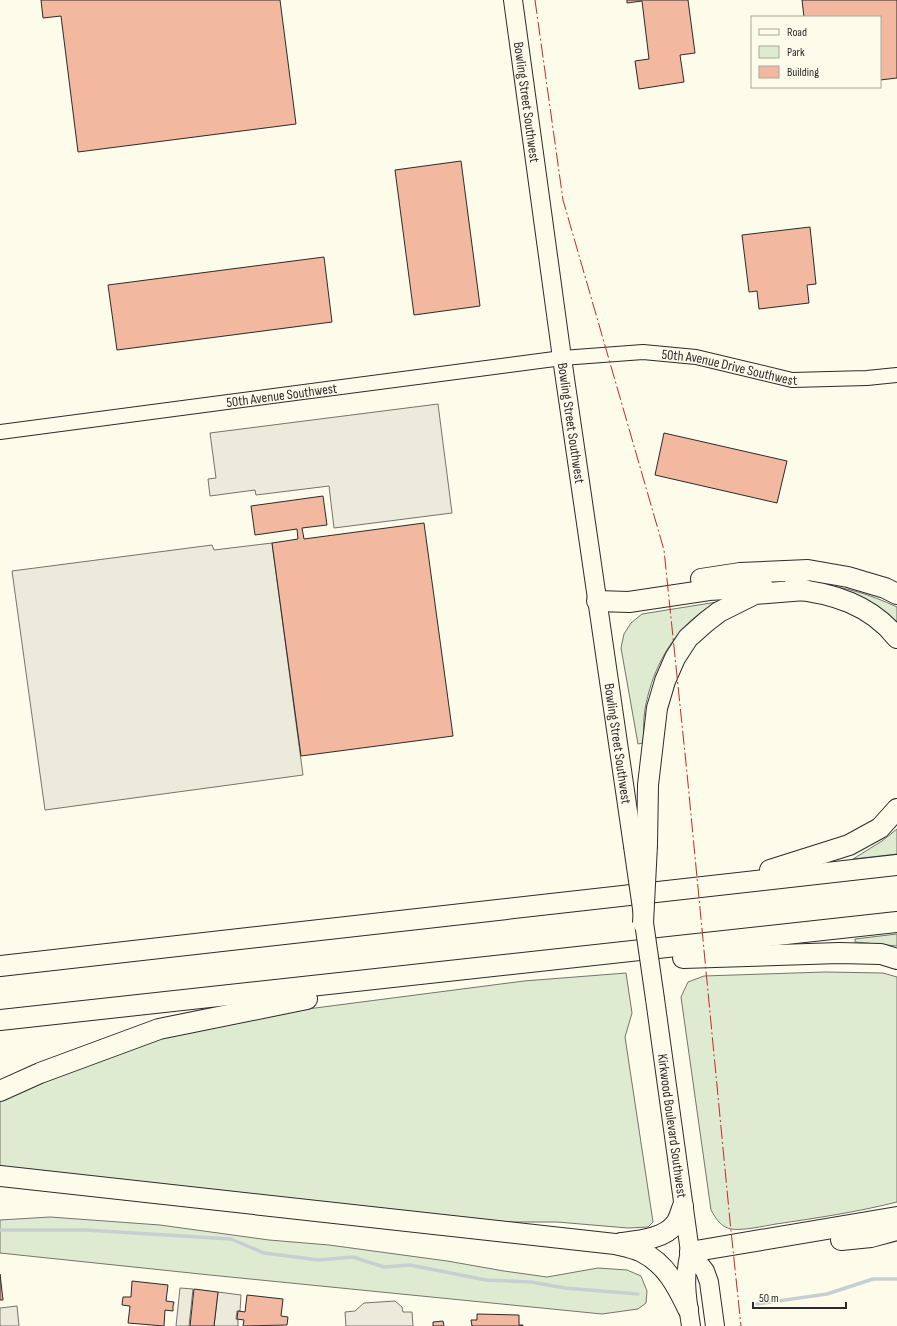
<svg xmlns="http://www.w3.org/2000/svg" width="897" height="1326" font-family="'Sofia Sans Condensed',sans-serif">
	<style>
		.green { fill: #deebd1; stroke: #74746e }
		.parking { fill: #eceadb; stroke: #74746e }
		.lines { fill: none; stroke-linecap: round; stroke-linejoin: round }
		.stream { stroke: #c7d0d0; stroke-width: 3.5 }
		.building { fill: #f2b8a0; stroke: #2b2b2b }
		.minor-casing { stroke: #2b2b2b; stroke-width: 16 }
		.major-casing { stroke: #2b2b2b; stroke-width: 20 }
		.highway-casing { stroke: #2b2b2b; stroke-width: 22 }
		.minor { stroke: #fdfbea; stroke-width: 14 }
		.major { stroke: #fdfbea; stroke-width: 18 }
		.highway { stroke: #fdfbea; stroke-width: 20 }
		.major-bridge-casing { stroke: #2b2b2b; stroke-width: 20; stroke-linecap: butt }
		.highway-bridge-casing { stroke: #2b2b2b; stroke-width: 22; stroke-linecap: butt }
		.major-bridge { stroke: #fdfbea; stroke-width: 18 }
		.highway-bridge { stroke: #fdfbea; stroke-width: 20 }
		.power { stroke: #c62828; stroke-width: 1; stroke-dasharray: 14 3 2 3; stroke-linecap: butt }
		.labels { text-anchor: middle; stroke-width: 3; stroke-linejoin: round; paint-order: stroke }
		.street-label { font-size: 14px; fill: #2b2b2b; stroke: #fdfbea }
	</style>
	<rect width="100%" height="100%" fill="#fdfbea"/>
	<!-- green -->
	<g class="green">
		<path d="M815 584C846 587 869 594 897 607V628Z"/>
		<path d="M717 602C709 607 701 612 694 618 667 641 651 675 645 709 643 720 644 732 643 743L638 744 621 648 624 634 631 623 642 614Z"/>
		<polygon points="897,829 897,854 853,859 882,841"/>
		<polygon points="897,934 897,946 855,942 855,939"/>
		<path d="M825 972 883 973 897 977V1202C857 1212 817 1218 776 1224 764 1226 742 1231 731 1229 721 1227 716 1219 711 1210L681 997 688 982 704 976Z"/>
		<polygon points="626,973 632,1013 625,1037 653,1222 648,1227 628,1228 557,1222 505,1222 0,1167 0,1100 132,1047 204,1026 261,1015 524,981"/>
		<polygon points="50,1217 160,1225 269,1240 329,1245 447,1261 504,1271 547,1277 598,1268 627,1270 641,1276 647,1291 646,1303 638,1309 602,1314 210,1275 0,1253 0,1220"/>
	</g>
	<!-- parking -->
	<g class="parking">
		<polygon points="438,404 452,513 334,528 329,486 256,495 255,490 210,496 208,479 216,478 210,433"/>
		<polygon points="272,543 303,775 45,810 12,571 212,545 214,550"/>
		<polygon points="180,1288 193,1289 189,1326 176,1326"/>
		<polygon points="218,1292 241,1295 240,1311 237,1311 236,1319 238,1320 238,1326 214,1326"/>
		<polygon points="395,1301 402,1307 403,1312 412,1312 413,1326 346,1326 345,1312 355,1311 364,1303"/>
		<polygon points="17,1306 19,1326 0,1326 0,1308"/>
	</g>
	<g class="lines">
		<!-- stream -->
		<g class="stream">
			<polyline points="0,1230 85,1230 231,1239 264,1253 319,1260 353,1257 384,1267 410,1265 486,1280 531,1282 565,1288 638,1294"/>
			<polyline points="757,1304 827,1294 873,1279 897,1279"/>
		</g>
	</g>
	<!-- building -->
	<g class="building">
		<polygon points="41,0 280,0 296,124 78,152 61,16 43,18"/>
		<polygon points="627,0 688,0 695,53 680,55 684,82 639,89 635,61 649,59 642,1 627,3"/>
		<polygon points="802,0 897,0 897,78 880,80 880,17 804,17"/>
		<polygon points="461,161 480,306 414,315 395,170"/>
		<polygon points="810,227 816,284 807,285 809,303 759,309 757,291 749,292 742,235"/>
		<polygon points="324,257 332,322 117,350 108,285"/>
		<polygon points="664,433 787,461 777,503 655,475"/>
		<polygon points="323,496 327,525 302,528 304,539 424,523 453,736 301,756 272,543 298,539 297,529 255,535 251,506"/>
		<polygon points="0,1274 3,1300 0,1300"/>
		<polygon points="132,1281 168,1285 166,1301 174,1302 173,1306 173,1311 165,1310 164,1326 128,1323 130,1306 122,1305 123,1297 131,1297"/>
		<polygon points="194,1289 218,1292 214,1326 190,1326"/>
		<polygon points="247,1295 283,1299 281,1316 288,1317 287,1325 243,1326 244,1320 237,1319 238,1311 245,1312"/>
		<polygon points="477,1314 519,1315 519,1325 523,1325 523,1326 472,1326 471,1320 477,1320"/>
		<polygon points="443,1321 444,1326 433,1326 433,1322"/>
	</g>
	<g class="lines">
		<defs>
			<g id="minor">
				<path id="s1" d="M0 432 562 358 643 352 696 357 792 380 867 378 897 375"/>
			</g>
			<g id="major">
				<path id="s2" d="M513 0 562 358 633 846"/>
				<path id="s3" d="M655 999 690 1252C683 1279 687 1299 691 1326"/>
				<polyline points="690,1252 705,1271 709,1282 715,1326"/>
			</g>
			<g id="highway">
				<polyline points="701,579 740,573 808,570 848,577 885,588 897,594"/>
				<path d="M792 589C833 593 871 605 897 638"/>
				<polyline points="597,601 629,602 709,590 763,587"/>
				<polyline points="647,845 648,785 657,708 665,681 675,658 688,638 706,622 719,612 755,594 805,590"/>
				<polyline points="770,870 849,845 880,828 897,809"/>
				<polyline points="683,958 839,953 881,954 897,959"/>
				<polyline points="0,966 897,865"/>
				<polyline points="0,1020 897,922"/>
				<polyline points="0,1091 40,1073 159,1029 307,999"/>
				<path d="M0 1176 615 1244C623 1246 634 1248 642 1252 666 1264 677 1286 688 1309"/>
				<polyline points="841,1240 871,1237 897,1230"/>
				<path d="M621 1243C638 1241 665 1239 676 1223 679 1219 681 1211 683 1206"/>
				<polyline points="690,1252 897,1217"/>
			</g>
		</defs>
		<!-- minor casing -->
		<use href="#minor" class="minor-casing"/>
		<!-- major casing -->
		<use href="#major" class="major-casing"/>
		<!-- highway casing -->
		<use href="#highway" class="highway-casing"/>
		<!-- minor -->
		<use href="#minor" class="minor"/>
		<!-- major -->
		<use href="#major" class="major"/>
		<!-- highway -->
		<use href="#highway" class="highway"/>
		<defs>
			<polyline id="major-bridge" points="633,846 655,999"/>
			<polyline id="highway-bridge" points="643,923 647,845"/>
		</defs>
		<!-- major-bridge casing -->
		<use href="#major-bridge" class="major-bridge-casing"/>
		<!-- highway-bridge casing -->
		<use href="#highway-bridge" class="highway-bridge-casing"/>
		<!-- major-bridge -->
		<use href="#major-bridge" class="major-bridge"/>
		<!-- highway-bridge -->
		<use href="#highway-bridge" class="highway-bridge"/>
		<!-- power -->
		<polyline class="power" points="535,0 563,200 664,550 687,773 730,1221 741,1326"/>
	</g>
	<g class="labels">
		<!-- street labels -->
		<g class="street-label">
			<text dy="5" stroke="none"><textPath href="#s2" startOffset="103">Bowling Street Southwest</textPath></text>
			<text dy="5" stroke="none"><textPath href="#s1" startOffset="736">50th Avenue Drive Southwest</textPath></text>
			<text dy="5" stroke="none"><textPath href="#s1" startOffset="284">50th Avenue Southwest</textPath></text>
			<text dy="5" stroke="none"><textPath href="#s2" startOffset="427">Bowling Street Southwest</textPath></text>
			<text dy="5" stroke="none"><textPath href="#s2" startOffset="751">Bowling Street Southwest</textPath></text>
			<text dy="5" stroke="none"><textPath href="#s3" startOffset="128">Kirkwood Boulevard Southwest</textPath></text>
		</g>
	</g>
	<!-- legend -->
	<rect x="751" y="16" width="130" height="72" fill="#fdfbea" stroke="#a9a89e"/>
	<rect x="759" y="29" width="20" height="6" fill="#fdfbea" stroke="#a9a89e"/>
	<text x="787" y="36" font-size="12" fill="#2b2b2b">Road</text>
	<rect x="759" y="46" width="20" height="12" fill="#deebd1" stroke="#a9a89e"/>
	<text x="787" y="56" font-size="12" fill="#2b2b2b">Park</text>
	<rect x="759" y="66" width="20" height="12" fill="#f2b8a0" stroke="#a9a89e"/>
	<text x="787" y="76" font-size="12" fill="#2b2b2b">Building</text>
	<!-- scale -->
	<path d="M753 1302v6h93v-6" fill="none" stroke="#2b2b2b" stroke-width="2"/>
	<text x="759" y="1302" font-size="12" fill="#2b2b2b" stroke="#fdfbea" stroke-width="3" paint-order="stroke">50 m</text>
</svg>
